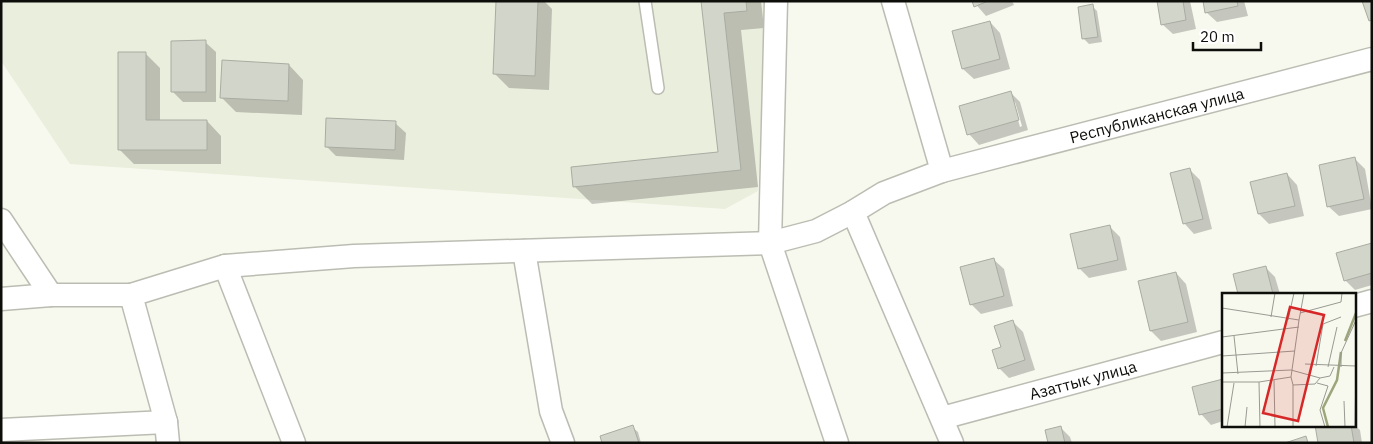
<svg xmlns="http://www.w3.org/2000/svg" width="1373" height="444" font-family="'IBM Plex Sans',sans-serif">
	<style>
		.built { fill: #eaeedc }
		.shadow { fill: #0003; fill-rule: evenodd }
		.building { fill: #d2d5ca; stroke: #a9aca2 }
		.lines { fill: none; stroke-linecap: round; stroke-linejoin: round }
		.service-casing { stroke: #bbbdb3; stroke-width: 14 }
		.minor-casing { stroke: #bbbdb3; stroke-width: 25 }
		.service { stroke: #fff; stroke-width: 11 }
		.minor { stroke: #fff; stroke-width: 22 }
		.labels { text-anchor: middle; stroke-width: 5; stroke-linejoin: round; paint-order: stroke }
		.street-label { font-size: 16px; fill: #0d0e0a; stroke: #fff }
		.inset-river { fill: none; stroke: #9ca57b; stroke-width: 2.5 }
		.inset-road { fill: none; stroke: #999b93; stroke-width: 1 }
		.view { fill: #d62828; fill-opacity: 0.15; stroke: #d62828; stroke-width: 2.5 }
		.inset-edge { fill: none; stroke: #0d0e0a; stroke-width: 2.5 }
	</style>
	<rect width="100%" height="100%" fill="#f7f9ee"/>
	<!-- built -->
	<polygon class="built" points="1,1 766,1 758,191 725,209 70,164 1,61"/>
	<!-- shadow -->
	<g class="shadow">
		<polygon points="497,1 544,1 552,9 549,90 509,88 495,74"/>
		<polygon points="703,1 761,1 764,28 741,30 758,187 592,204 574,186 719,153"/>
		<polygon points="973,1 1012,1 1014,5 986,16"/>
		<polygon points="1158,1 1190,1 1196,29 1173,34 1162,24"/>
		<polygon points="1204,1 1244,1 1248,16 1217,22 1206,12"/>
		<polygon points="1092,6 1097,11 1102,42 1089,44 1084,39 1079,8"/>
		<polygon points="990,22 1000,33 1010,69 974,79 963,69 953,32"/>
		<polygon points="205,42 216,52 216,102 183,102 173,92"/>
		<polygon points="146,54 160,68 160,121 207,121 221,136 221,164 134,164 119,149"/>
		<polygon points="289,65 303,80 302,115 236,112 221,97"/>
		<path d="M1010 92 1020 102 1028 130 979 145 969 134ZM1013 102H1015L1022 126 1020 127Z"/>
		<polygon points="395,123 406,133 404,160 336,156 326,146"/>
		<polygon points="1355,159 1365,169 1372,209 1339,216 1328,206"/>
		<polygon points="1190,170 1200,180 1212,229 1194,234 1184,223"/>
		<polygon points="1287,174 1297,185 1304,216 1269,224 1259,214"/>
		<polygon points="1109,226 1120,237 1127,270 1089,278 1079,268"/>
		<polygon points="1372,244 1372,285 1355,290 1345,280"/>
		<polygon points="993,259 1004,269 1013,306 981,314 971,304"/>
		<polygon points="1265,267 1275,277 1280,294 1239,294"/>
		<polygon points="1176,273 1186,284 1197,332 1161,341 1151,331"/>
		<polygon points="1012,321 1023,332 1035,370 1009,378 999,368 1002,348"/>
		<polygon points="1223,380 1223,421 1211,425 1201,414 1193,388"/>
		<polygon points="1316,425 1354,425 1360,430 1362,443 1319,443"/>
		<polygon points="632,427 638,432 641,443 604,443"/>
		<polygon points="1060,427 1070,437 1072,443 1050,443"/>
	</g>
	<!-- building -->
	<g class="building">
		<polygon points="496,1 538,1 535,76 493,74"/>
		<polygon points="701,1 746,1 747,11 724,13 741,170 573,187 571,167 718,152"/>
		<polygon points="972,1 988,1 974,7"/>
		<polygon points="1157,1 1183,1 1186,20 1161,25"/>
		<polygon points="1203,1 1237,1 1238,6 1205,13"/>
		<polygon points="1362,1 1372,1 1372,20 1369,21"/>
		<polygon points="1093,4 1098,37 1082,39 1078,7"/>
		<polygon points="990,21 1000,59 962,69 952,31"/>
		<polygon points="206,40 206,92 171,92 171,41"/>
		<polygon points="118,52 146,52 146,120 207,120 207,150 118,150"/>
		<polygon points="222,60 289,64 288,101 220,98"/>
		<polygon points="1011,91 1019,120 967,135 959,106"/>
		<polygon points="326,118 396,121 395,150 325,147"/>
		<polygon points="1355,157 1364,199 1327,207 1319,165"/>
		<polygon points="1190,168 1203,219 1183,224 1170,173"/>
		<polygon points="1287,173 1295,206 1258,214 1250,182"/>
		<polygon points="1110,225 1118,260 1078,269 1070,234"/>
		<polygon points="1372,243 1372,273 1344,281 1336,253"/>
		<polygon points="994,258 1004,296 970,305 960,267"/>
		<polygon points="1266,266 1273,294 1238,294 1233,274"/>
		<polygon points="1176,272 1188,322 1150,331 1138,281"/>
		<polygon points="1013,320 1025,360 998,369 992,350 1001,347 994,326"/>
		<polygon points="1223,379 1223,409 1199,415 1192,387"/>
		<polygon points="633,425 639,443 602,443 600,436"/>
		<polygon points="1315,425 1351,425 1354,443 1318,443"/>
		<polygon points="1061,426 1065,443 1048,443 1045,430"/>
		<polygon points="1306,436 1308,443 1285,443"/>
	</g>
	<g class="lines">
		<defs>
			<polyline id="service" points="645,1 658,88"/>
			<g id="minor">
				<polyline points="776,1 770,243 837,443"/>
				<polyline points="893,1 942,171 884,193 853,212 952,443"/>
				<path id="s1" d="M942 171 1372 59"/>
				<polyline points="1,220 51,295"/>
				<polyline points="524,251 551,411 563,443"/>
				<polyline points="225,266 294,443"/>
				<polyline points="1,299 51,295 131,295"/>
				<polyline points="1354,306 1372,301"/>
				<path id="s2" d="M942 418 1223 342"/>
				<polyline points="1,430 166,422"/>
				<polyline points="168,443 166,422 131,295 225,266 354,256 770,243 816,231 853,212"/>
			</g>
		</defs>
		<!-- service casing -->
		<use href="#service" class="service-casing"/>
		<!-- minor casing -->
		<use href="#minor" class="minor-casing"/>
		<!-- service -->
		<use href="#service" class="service"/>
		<!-- minor -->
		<use href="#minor" class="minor"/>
	</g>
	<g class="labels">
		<!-- street labels -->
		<g class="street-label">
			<text dy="6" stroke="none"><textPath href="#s1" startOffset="222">Республиканская улица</textPath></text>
			<text dy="6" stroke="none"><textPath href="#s2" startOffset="146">Азаттык улица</textPath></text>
		</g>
	</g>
	<!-- overview -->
	<g transform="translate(1222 293)">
		<rect width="134" height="134" fill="#f7f9ee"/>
		<path class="inset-river" d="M123 48 134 20M106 134 101 115 115 87 119 59"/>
		<path class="inset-road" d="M0 15 77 27 69 84M78 20 119 9 120 0M49 24 53 0M66 27 72 0M77 27 82 0M12 43 16 81M0 44 77 34M0 63 73 58M83 71 134 73M94 73 101 31 119 24M106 74 115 34M119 74V60L134 27M0 80 69 77 98 85M52 87 53 134M0 89H37L69 84 71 92 93 91 98 85 108 83 112 74M37 89 38 134M95 90 106 93 98 117 103 134M71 92V134M122 108 123 134M5 134 12 90M23 134 25 114M133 134 134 73"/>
		<path class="view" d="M68 14 102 22 76 128 41 120Z"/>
		<rect width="134" height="134" class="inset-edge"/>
	</g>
	<!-- border -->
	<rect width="1373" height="444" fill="none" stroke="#0d0e0a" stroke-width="5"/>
	<!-- scale -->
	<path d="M1193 42v8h68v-8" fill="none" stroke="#0d0e0a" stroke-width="2.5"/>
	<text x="1200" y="42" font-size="15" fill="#0d0e0a" stroke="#ffffff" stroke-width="4" paint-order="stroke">20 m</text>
</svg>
